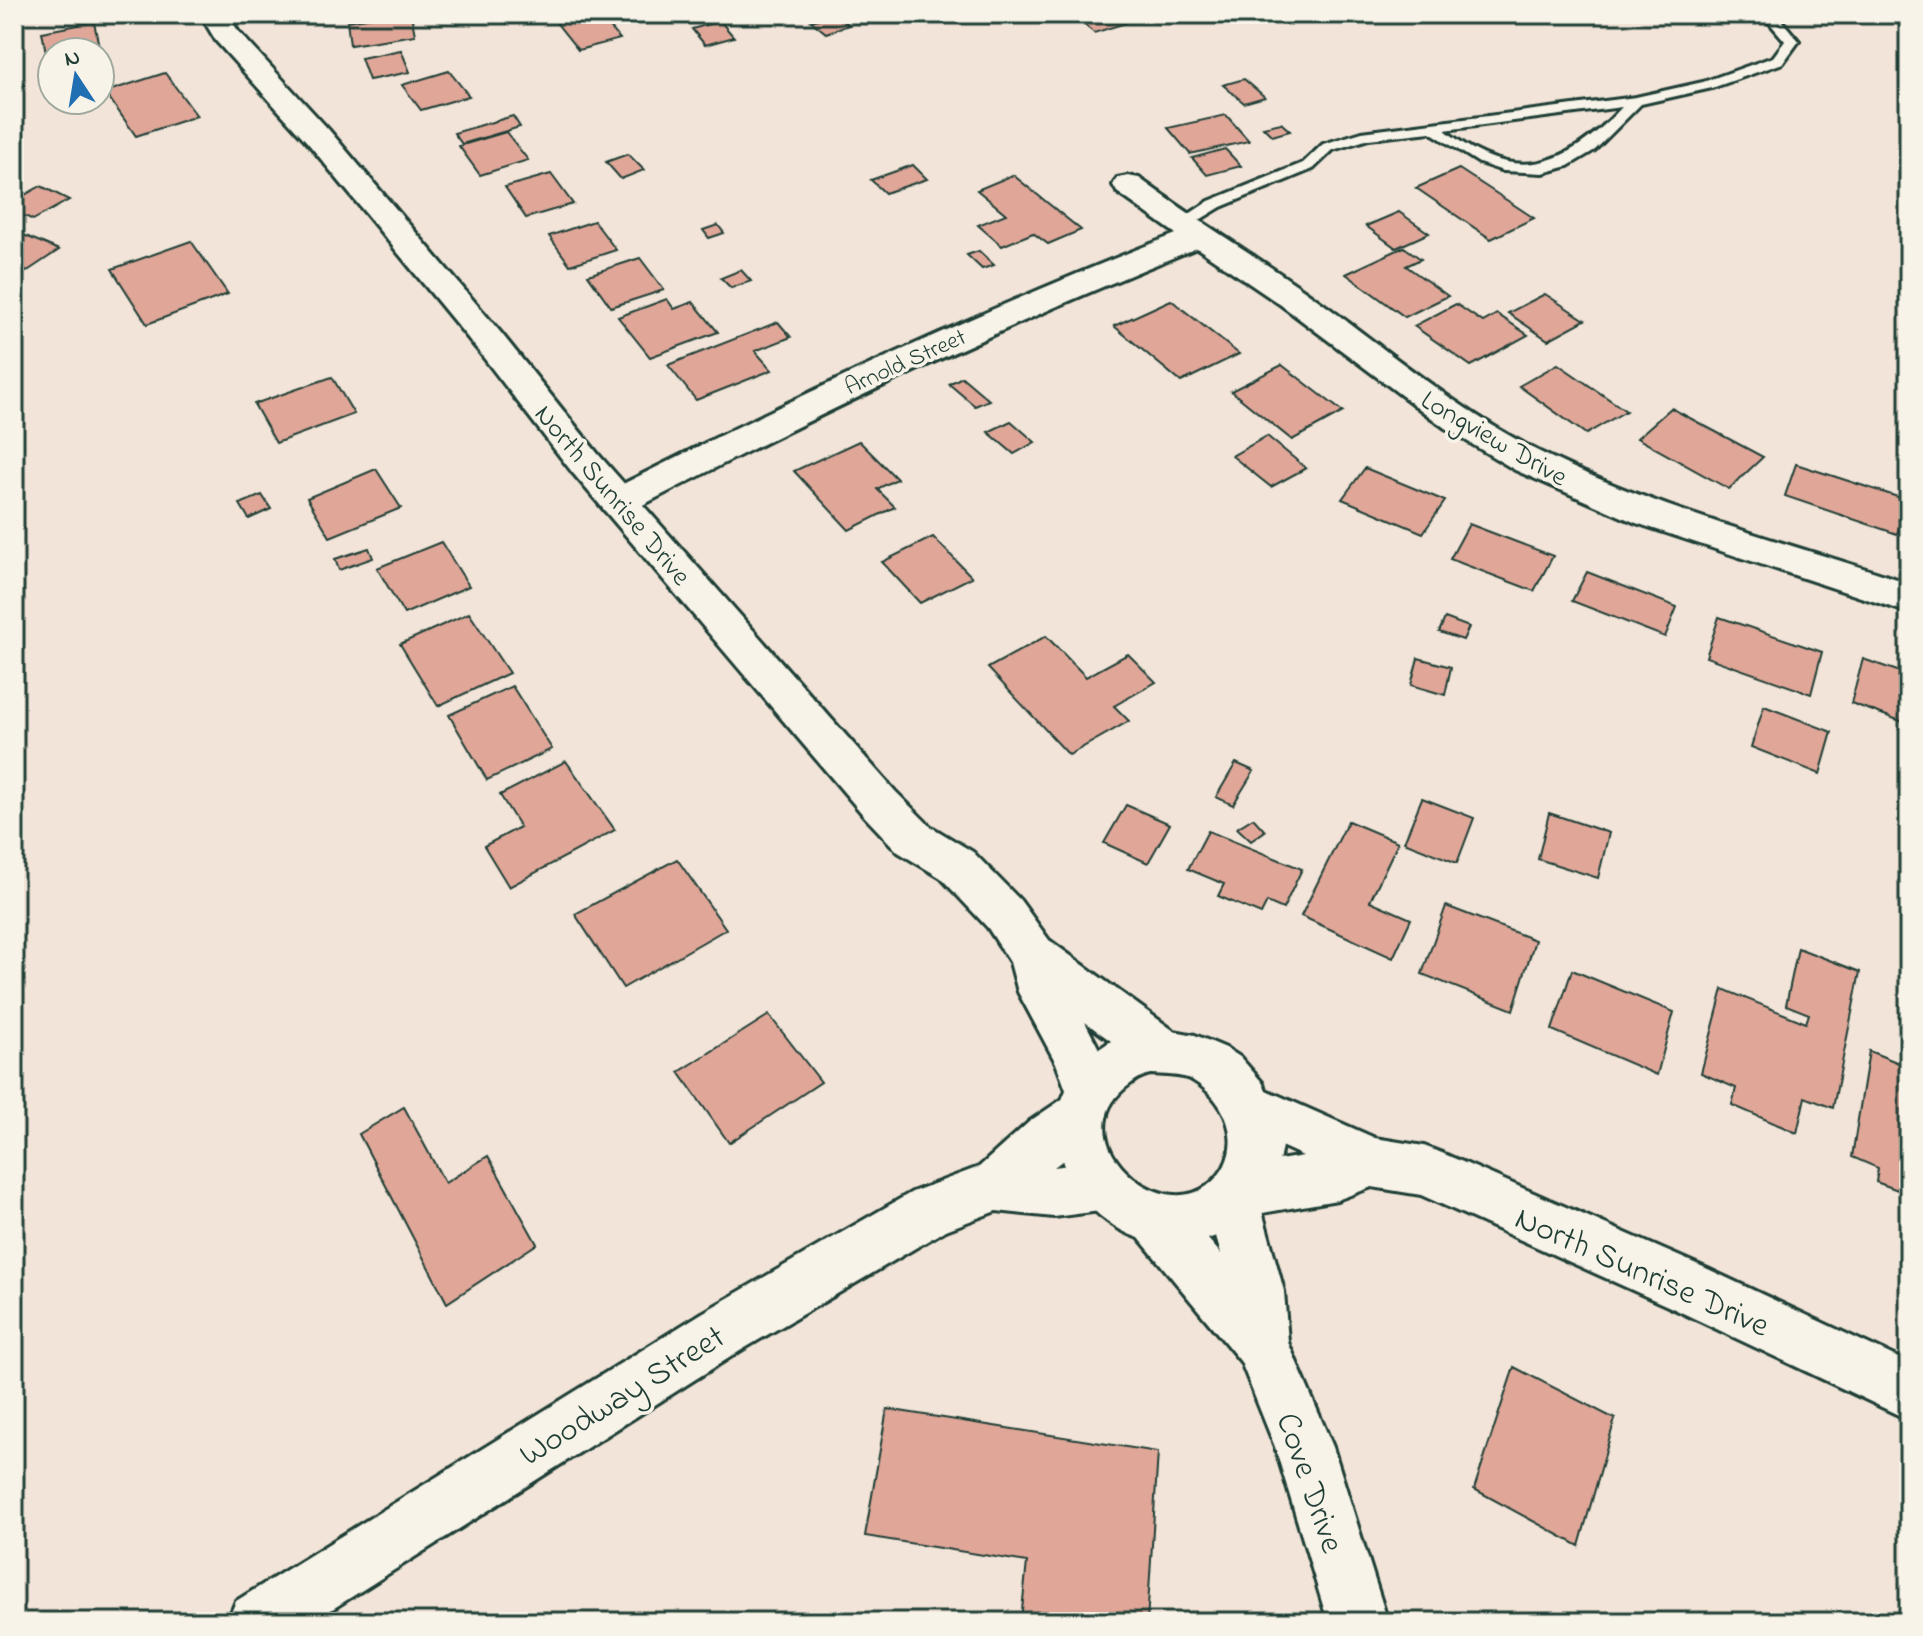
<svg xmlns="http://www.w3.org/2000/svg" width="1923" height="1636" font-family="'Indie Flower',sans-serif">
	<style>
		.building { fill: #e0a799; stroke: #1f3d34; stroke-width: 2 }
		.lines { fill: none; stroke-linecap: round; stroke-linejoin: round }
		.lane-casing { stroke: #1f3d34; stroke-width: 6 }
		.street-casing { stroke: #1f3d34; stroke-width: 6 }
		.secondary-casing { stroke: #1f3d34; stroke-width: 6 }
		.lane { fill: #f7f3e8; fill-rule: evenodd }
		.street { fill: #f7f3e8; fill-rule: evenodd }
		.secondary { fill: #f7f3e8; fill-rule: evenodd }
		.labels { text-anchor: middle; stroke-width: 7; stroke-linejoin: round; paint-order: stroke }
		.far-street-label { font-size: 24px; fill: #1f3d34; stroke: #f7f3e8 }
		.street-label { font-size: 28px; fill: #1f3d34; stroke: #f7f3e8 }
		.near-street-label { font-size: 34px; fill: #1f3d34; stroke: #f7f3e8 }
	</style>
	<rect width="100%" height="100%" fill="#f2e4d8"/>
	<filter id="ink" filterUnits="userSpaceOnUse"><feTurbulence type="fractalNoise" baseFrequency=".0125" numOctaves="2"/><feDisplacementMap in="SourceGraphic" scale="16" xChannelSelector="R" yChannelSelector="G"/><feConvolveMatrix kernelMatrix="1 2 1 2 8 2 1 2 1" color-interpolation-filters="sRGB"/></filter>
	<g filter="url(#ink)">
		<!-- building -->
		<g class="building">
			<polygon points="393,14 411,14 415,35 350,45 347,21"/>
			<polygon points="582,14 599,14 620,39 578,50 555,21"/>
			<polygon points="835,14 849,25 826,33 811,21"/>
			<polygon points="1106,14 1114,14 1126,23 1094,33 1081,22"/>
			<polygon points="720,21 734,37 705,45 692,29"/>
			<polygon points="94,22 100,52 52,52 52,67 49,68 42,32"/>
			<polygon points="401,50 410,72 369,80 361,58"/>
			<polygon points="449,71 469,96 421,110 402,85"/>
			<polygon points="165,73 197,116 136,136 105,92"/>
			<polygon points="1244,79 1265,97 1244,103 1223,85"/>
			<polygon points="1226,115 1249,141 1190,154 1168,128"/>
			<polygon points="513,116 520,127 462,144 454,133"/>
			<polygon points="1281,123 1290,131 1272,136 1263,127"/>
			<polygon points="506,132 528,160 480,175 459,146"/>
			<polygon points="1225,149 1241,166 1207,175 1192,158"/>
			<polygon points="628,154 644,170 621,179 606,162"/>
			<polygon points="913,165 927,179 885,193 871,180"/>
			<polygon points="1459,169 1534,218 1491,239 1416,188"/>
			<polygon points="551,174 573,204 526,218 505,187"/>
			<polygon points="1013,175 1081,230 1048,244 1033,233 1002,246 978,225 1006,214 977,190"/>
			<polygon points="41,186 69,200 33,220 14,211 14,201"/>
			<polygon points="1399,212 1429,233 1396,248 1366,226"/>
			<polygon points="594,221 616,250 570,265 549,236"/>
			<polygon points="718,225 724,233 709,238 703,230"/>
			<polygon points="14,231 59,250 14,280"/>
			<polygon points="191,241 228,294 147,324 112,269"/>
			<polygon points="1404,247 1421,259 1406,266 1448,296 1405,317 1346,274"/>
			<polygon points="979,251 994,265 982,269 967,255"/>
			<polygon points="640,258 664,290 611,307 588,275"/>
			<polygon points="741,270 751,281 731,288 721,278"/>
			<polygon points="1545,294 1585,320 1548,340 1508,313"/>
			<polygon points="667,299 674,309 693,302 718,332 650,357 618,317"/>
			<polygon points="1171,300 1239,354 1181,382 1114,326"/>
			<polygon points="1456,304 1483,322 1497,314 1528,335 1471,366 1414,326"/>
			<polygon points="778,322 791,337 755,351 772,370 696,400 668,365"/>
			<polygon points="1558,364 1626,411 1586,434 1519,386"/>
			<polygon points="1282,365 1343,412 1292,440 1231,391"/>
			<polygon points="332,377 354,414 276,443 254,404"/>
			<polygon points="962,377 989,400 975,406 949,384"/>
			<polygon points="1671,408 1763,457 1729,489 1637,438"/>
			<polygon points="1011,421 1035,442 1014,454 988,432"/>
			<polygon points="1267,436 1306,468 1271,487 1232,456"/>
			<polygon points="859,441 897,479 877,489 895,507 849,530 794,471"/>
			<polygon points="1796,464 1907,500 1897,534 1785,496"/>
			<polygon points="1365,468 1445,501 1423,533 1342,499"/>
			<polygon points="376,469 401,508 330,537 307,498"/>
			<polygon points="262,495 271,509 249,519 240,504"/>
			<polygon points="1469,524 1553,556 1534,591 1450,559"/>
			<polygon points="933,537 972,577 920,603 882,562"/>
			<polygon points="441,542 469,586 404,614 377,568"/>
			<polygon points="369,548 373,558 339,570 335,559"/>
			<polygon points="1587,572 1677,607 1665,637 1572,601"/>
			<polygon points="469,613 509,673 438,706 400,644"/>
			<polygon points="1719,617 1822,652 1811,694 1706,657"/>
			<polygon points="1445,618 1469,627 1463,640 1439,632"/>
			<polygon points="1046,636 1086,677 1128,654 1156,682 1114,706 1129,721 1069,755 988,668"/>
			<polygon points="1418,658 1451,667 1445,695 1411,685"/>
			<polygon points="1863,659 1909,675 1909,724 1851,703"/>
			<polygon points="512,686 552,749 487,780 449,715"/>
			<polygon points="1764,706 1832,732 1820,774 1751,747"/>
			<polygon points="566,761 615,830 509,887 484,846 520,827 500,795"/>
			<polygon points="1236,763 1254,771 1233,805 1216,797"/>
			<polygon points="1422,798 1474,818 1457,863 1404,842"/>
			<polygon points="1126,805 1170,824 1148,863 1104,843"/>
			<polygon points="1549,813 1609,833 1598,878 1538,859"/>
			<polygon points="1253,818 1265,831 1251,841 1237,828"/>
			<polygon points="1348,821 1398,842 1370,901 1411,919 1393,958 1301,916"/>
			<polygon points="1208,831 1302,869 1283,909 1267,902 1261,914 1218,896 1224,884 1188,869"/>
			<polygon points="677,859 726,929 623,988 575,914"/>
			<polygon points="1446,906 1535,940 1513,1010 1422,974"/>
			<polygon points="1798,948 1860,972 1833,1108 1805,1097 1797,1133 1732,1105 1736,1088 1701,1073 1723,989 1806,1023 1809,1014 1786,1005"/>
			<polygon points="1572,970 1674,1012 1657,1075 1552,1030"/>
			<polygon points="769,1015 821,1082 729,1143 679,1072"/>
			<polygon points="1869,1051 1909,1067 1909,1194 1876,1182 1878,1168 1852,1157"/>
			<polygon points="404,1107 445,1183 488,1156 537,1244 447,1303 359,1134"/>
			<polygon points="1514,1367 1615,1419 1579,1546 1474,1489"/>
			<polygon points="887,1409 1158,1452 1147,1622 1021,1620 1027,1562 865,1536"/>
		</g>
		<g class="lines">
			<defs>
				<path id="lane" d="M1762 14H1776L1799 41 1783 63 1712 88 1641 104 1595 150 1568 166 1543 173 1503 171 1479 163 1430 132 1369 139 1333 150 1313 169 1221 207 1188 227 1182 229 1174 224 1209 201 1303 163 1323 144 1362 132 1636 97 1703 82 1773 57 1785 41ZM1622 107C1566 168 1514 186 1445 130Z"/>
				<g id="street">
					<path d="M1128 176 1139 178C1193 218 1250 252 1304 290 1383 346 1457 411 1544 454 1660 511 1787 542 1909 583V613L1636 523 1515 470 1445 428 1281 305 1197 248C1004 325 816 415 631 511L618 515 605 511 599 502 605 493C792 398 981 310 1176 234L1117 192 1113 185 1117 178Z"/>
					<polygon points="1250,1083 1375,1138 1424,1146 1442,1153 1708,1269 1909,1363 1909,1420 1670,1307 1421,1195 1372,1187 1337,1200 1240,1217 1222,1210 1214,1192 1222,1174 1240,1167 1303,1156 1232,1124 1225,1107 1232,1090"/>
					<polygon points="1082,1091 1100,1098 1107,1115 1100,1132 1054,1167 1100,1161 1118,1168 1126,1186 1118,1204 1100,1211 1054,1217 996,1211 946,1230 740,1351 312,1622 227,1622 236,1601 702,1313 912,1192 979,1167 1030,1121 1064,1098"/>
				</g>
				<path id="secondary" d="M200 14H228L238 31 329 130 501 333 598 454 895 791 930 826 973 852 1020 900 1049 940 1174 1031 1195 1035 1226 1048 1240 1057 1262 1082 1277 1114 1282 1146 1279 1162 1260 1204 1284 1291 1288 1342 1333 1447 1388 1622H1328L1275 1447 1241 1362 1139 1238C1080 1217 1038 1150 1066 1090L1056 1063 1018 992 1010 962 988 928 941 878 898 852 865 817 572 472 477 349 307 142 216 41ZM1085 1022 1111 1041 1099 1049ZM1150 1074C1163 1075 1180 1074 1192 1080 1232 1103 1247 1156 1207 1186 1156 1223 1066 1139 1124 1089 1133 1082 1138 1077 1150 1074ZM1216 1236 1221 1254 1208 1239Z"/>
			</defs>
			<!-- lane casing -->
			<use href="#lane" class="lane-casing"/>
			<!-- street casing -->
			<use href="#street" class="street-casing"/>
			<!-- secondary casing -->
			<use href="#secondary" class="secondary-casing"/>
			<!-- lane -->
			<use href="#lane" class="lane"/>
			<!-- street -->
			<use href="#street" class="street"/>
			<!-- secondary -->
			<use href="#secondary" class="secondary"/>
		</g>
	</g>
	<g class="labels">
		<!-- far-street labels -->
		<g class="far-street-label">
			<text transform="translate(905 361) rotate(-24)" y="8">Arnold Street</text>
		</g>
		<!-- street labels -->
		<g class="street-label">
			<text transform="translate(1495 437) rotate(30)" y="10">Longview Drive</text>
			<text transform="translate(614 494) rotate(50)" y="10">North Sunrise Drive</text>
		</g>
		<!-- near-street labels -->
		<g class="near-street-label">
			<text transform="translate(1643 1270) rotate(24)" y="12">North Sunrise Drive</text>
			<text transform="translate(621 1394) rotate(-32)" y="12">Woodway Street</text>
			<text transform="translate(1312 1482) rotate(71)" y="12">Cove Drive</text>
		</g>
	</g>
	<!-- margin -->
	<rect width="1923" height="1636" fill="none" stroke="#f7f3e8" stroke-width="48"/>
	<rect x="24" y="24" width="1875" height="1588" fill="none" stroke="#1f3d34" stroke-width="3" filter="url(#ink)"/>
	<!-- north arrow -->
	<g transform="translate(76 76) rotate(348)"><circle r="38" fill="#f7f3e8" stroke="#a1aaa0" stroke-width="2"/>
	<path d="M0-6L14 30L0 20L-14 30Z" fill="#1f6fb2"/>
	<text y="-12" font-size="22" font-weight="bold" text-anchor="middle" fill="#1f3d34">N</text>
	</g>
</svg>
